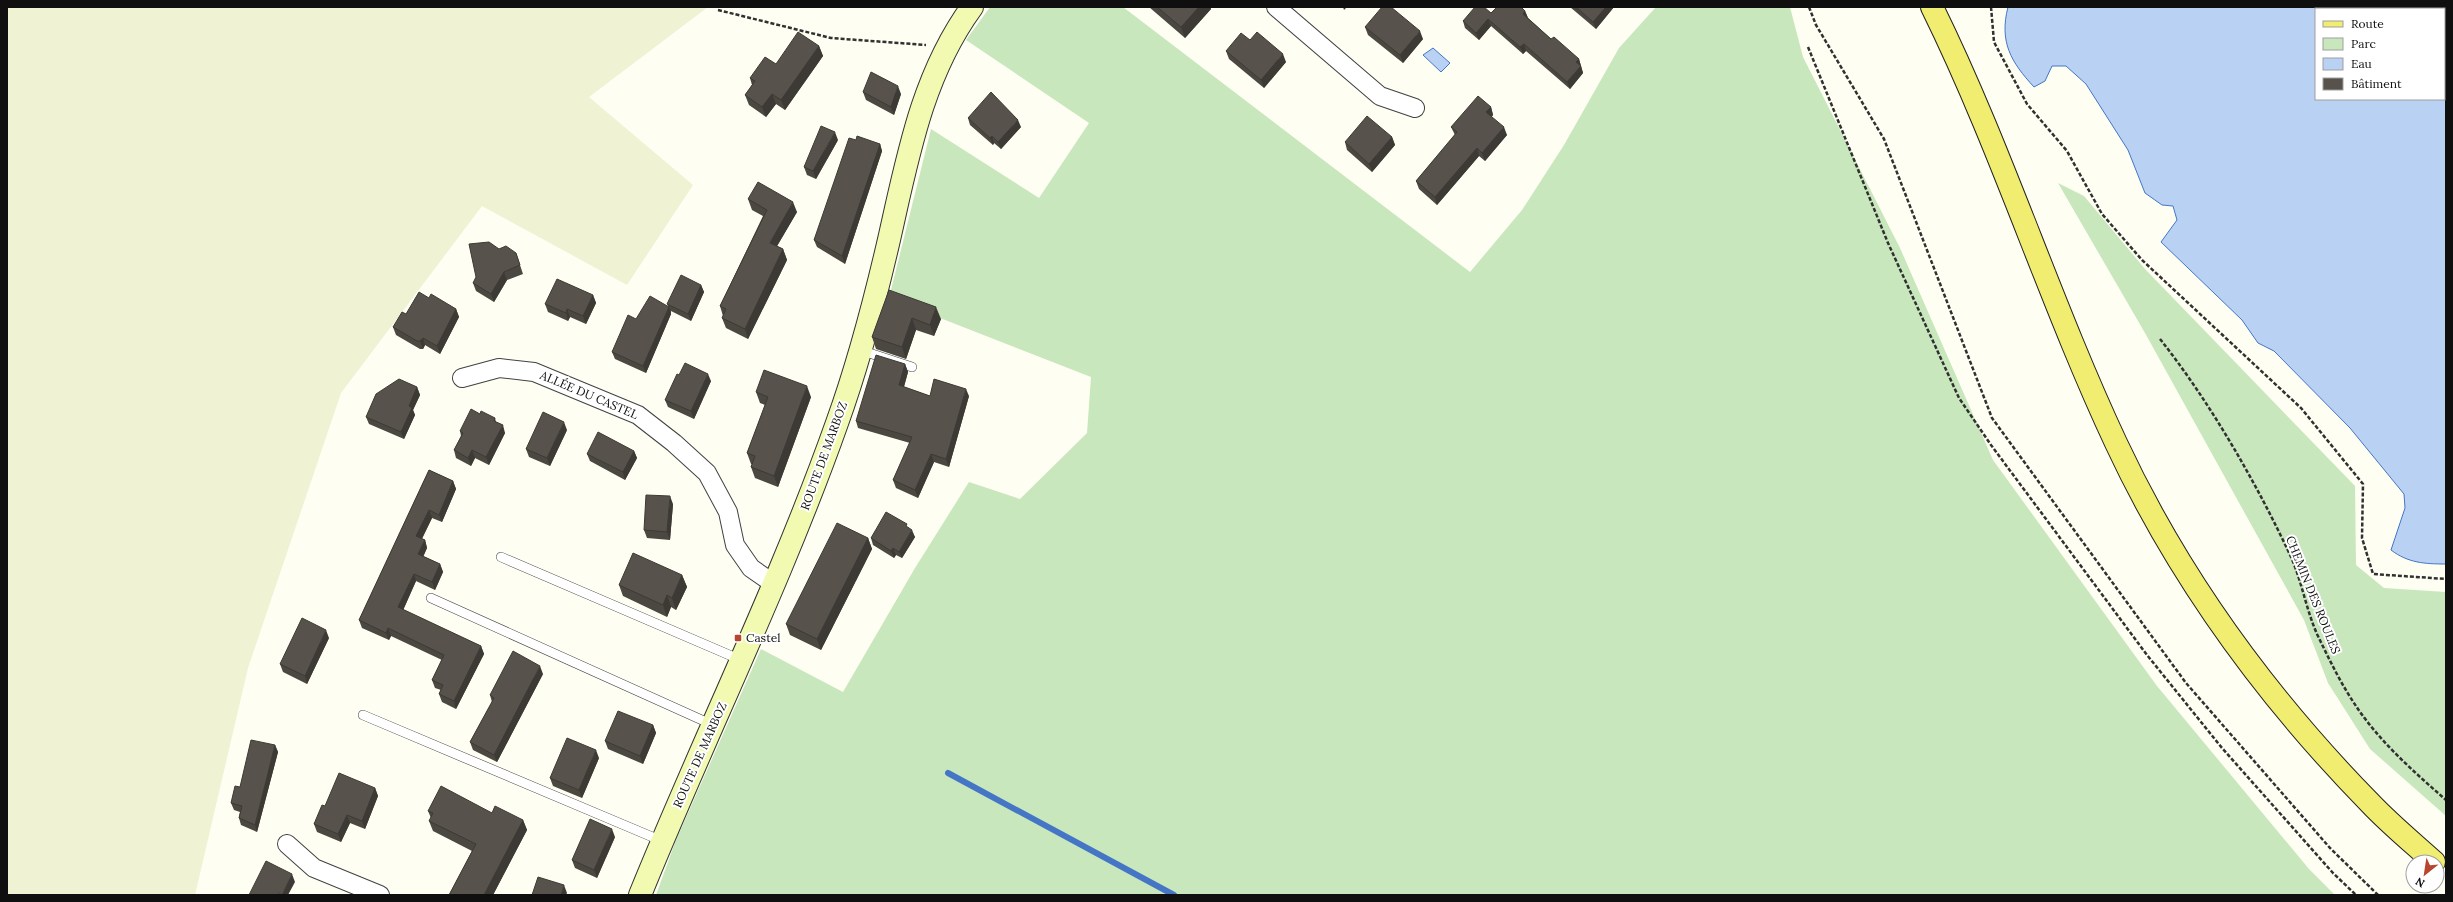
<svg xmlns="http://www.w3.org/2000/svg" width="2453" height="902" font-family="Lora,serif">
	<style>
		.farmland { fill: #eff3d3 }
		.green { fill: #c9e7bd }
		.water { fill: #b9d1f3; stroke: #4576c5; fill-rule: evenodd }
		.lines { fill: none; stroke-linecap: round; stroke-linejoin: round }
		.stream { stroke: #4576c5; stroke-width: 6 }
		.lane-casing { stroke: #424242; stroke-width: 10 }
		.street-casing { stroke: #424242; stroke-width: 20 }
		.secondary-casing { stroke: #313131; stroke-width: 24 }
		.primary-casing { stroke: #202020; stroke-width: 24 }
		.path { stroke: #313131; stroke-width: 2.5; stroke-dasharray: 4 2; stroke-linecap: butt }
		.lane { stroke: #fff; stroke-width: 9 }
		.street { stroke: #fff; stroke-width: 18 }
		.secondary { stroke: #f2fab1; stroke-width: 22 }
		.primary { stroke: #f0ed70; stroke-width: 22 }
		.wall { fill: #4b4741 }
		.shaded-wall { fill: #3d3a35 }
		.building { fill: #57534c; stroke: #3d3a35 }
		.poi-dot { fill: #b7462f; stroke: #fff; stroke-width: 1.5 }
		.labels { text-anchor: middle; stroke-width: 4; stroke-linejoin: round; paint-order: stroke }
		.street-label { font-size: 12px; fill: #0f0f0f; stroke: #fff }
		.poi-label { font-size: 12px; fill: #0f0f0f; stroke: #fff; text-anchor: start }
	</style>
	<rect width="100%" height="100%" fill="#fefef2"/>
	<!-- farmland -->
	<polygon class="farmland" points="7,7 708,7 589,97 693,185 627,285 482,206 341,393 248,668 195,895 7,895"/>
	<!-- green -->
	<g class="green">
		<polygon points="990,7 1123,7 1470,272 1522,210 1564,145 1619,48 1656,7 1790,7 1803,57 1900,248 1993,460 2157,686 2309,869 2335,895 656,895 676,840 761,649 843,692 915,568 969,482 1020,499 1087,433 1091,377 889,298 931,129 1039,198 1089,123 966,40"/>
		<polygon points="2058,183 2084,196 2145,269 2355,486 2356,565 2384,588 2446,592 2446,816 2370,749 2328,683 2304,620 2145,333"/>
	</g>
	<!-- water -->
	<g class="water">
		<path d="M2008 7H2446V564C2425 564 2408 563 2391 550L2405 508 2404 494 2350 428 2274 351 2258 343 2242 320 2161 242 2177 220 2173 206 2162 205 2145 193 2128 150 2086 84 2066 66H2052L2045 81 2034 87C2011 62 1999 42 2008 7ZM2316 9H2444V99H2316Z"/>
		<polygon points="1433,48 1450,63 1441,72 1423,55"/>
	</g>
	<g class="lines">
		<!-- stream -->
		<polyline class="stream" points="948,773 1174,895"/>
		<defs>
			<g id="lane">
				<polyline points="860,350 912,367"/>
				<polyline points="501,557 741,660"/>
				<polyline points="431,598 713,725"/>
				<polyline points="363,715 662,841"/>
			</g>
			<g id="street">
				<polyline points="1276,7 1380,96 1415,108"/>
				<polyline points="462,378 499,368 534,372 638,415 674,443 707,473 728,512 735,545 751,568 774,584"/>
				<polyline points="287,844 314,868 380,895"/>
			</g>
			<path id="secondary" d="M640 895C704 737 780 584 837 423 858 365 874 304 888 244 907 161 921 77 972 7"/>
			<path id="primary" d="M1932 7C2002 149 2049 300 2116 443 2179 578 2267 698 2371 804 2391 825 2413 843 2434 862"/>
		</defs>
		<!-- lane casing -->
		<use href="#lane" class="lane-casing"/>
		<!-- street casing -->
		<use href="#street" class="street-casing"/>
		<!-- secondary casing -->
		<use href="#secondary" class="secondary-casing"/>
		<!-- primary casing -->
		<use href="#primary" class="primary-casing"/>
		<!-- path -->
		<g class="path">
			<polyline points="1809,7 1816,25 1884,139 1992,418 2186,683 2330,848 2378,895"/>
			<polyline points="1991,7 1994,42 2027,104 2067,151 2102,214 2142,260 2301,408 2363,484 2362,538 2373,574 2446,579"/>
			<polyline points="718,10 831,38 926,45"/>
			<polyline points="1808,47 1888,243 1959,398 1991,445 2147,655 2222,748 2333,873 2356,895"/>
			<path d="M2160 339C2210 402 2257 484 2291 557 2302 582 2306 609 2317 634 2329 659 2341 684 2356 706 2379 741 2414 772 2446 800"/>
		</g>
		<!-- lane -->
		<use href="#lane" class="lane"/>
		<!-- street -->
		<use href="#street" class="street"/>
		<!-- secondary -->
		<use href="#secondary" class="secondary"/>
		<!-- primary -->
		<use href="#primary" class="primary"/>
	</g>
	<!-- wall -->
	<g class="wall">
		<polygon points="1149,7 1210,7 1211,9 1185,38"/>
		<polygon points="1570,7 1614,7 1596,29"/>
		<polygon points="1525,11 1528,18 1551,39 1579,59 1583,73 1570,89 1526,51 1523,54 1491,26 1479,40 1465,28 1463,21 1491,13"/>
		<polygon points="1365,27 1423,39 1403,63 1368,35"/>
		<polygon points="819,46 823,56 785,110 776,104 766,117 749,105 745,95 752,85 750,78 776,64"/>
		<polygon points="1226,51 1286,62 1264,88 1229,59"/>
		<polygon points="863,92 901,94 894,115 866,100"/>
		<polygon points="1491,107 1493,115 1491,117 1507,135 1485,161 1479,156 1437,205 1419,189 1416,181 1455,135 1451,127"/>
		<polygon points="968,118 1021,127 1001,149 994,143 993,145 970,125"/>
		<polygon points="1392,137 1395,145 1372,172 1347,150 1345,142"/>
		<polygon points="838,140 816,179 807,175 804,167"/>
		<polygon points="856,140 880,144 882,151 845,264 817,247 814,240"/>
		<polygon points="748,199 797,212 777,246 783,249 787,260 748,339 726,328 722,318 723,316 720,306 763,216 752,210"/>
		<polygon points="499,249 516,253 523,274 507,280 494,302 476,291 473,283"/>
		<polygon points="701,285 704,292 691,321 671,311 671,314 646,373 615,359 612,352 668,306 667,304"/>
		<polygon points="889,290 941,319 934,336 916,330 906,359 876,349 872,337"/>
		<polygon points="593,295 596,303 586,324 570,317 568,321 548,312 545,304"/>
		<polygon points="429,298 456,309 459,317 440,354 425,345 423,349 420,349 396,335 393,327 406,314"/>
		<polygon points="905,364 908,372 904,387 930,396 969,396 949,467 934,462 918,498 896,488 893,480 910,443 858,428 856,421"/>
		<polygon points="679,375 711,381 694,419 668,407 665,400"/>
		<polygon points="417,387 420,395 413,410 415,415 404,439 369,424 366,417"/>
		<polygon points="756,392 811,397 778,487 755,478 751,467 752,464 751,464 747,453 765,405 760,403"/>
		<polygon points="480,414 495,418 496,422 505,433 489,465 475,458 471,466 456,458 454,450 461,436 460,431"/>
		<polygon points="567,430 550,466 529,457 526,449"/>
		<polygon points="634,451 637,458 625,480 590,461 587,454"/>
		<polygon points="429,470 453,481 456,489 442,522 432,518 422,539 425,540 427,548 423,556 440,564 443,572 435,590 416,581 403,610 481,646 484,654 456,709 442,702 439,694 441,690 435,688 432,680 442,660 391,636 389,640 362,628 359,620"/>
		<polygon points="673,504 670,540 647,538 644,530"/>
		<polygon points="908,527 915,537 902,558 896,555 894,558 873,545 871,538"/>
		<polygon points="868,538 872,549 821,650 790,635 786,624"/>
		<polygon points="682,575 687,587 676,610 671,607 667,617 623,596 619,585"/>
		<polygon points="329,638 307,684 283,672 280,664"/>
		<polygon points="543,674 497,762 473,750 470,742 492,702 490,695"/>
		<polygon points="653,725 656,733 643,764 608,749 605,741"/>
		<polygon points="275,745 278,752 257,832 241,825 239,818 240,812 234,810 231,803 240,787"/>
		<polygon points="599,758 582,798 553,786 550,778"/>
		<polygon points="375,788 378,796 365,829 350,823 341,842 317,832 314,824 325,806"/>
		<polygon points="428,811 492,813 523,820 527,830 493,895 449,895 472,851 433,831 429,821 431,818"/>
		<polygon points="615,837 597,878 575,868 572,860"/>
	</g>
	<!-- shaded-wall -->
	<g class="shaded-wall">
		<polygon points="1199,7 1210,7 1211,9 1185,38 1181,27"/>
		<polygon points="1343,7 1347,7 1344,10"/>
		<polygon points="1606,7 1614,7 1596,29 1593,22"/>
		<polygon points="1525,11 1528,18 1523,14"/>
		<polygon points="1488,19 1491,26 1479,40 1476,33"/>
		<polygon points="1420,31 1423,39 1403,63 1400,55"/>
		<polygon points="1524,44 1526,51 1523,54 1520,47"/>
		<polygon points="819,46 823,56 785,110 781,100"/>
		<polygon points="1283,54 1286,62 1264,88 1261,80"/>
		<polygon points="1579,59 1583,73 1570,89 1567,82 1576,62"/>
		<polygon points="898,86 901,94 894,115 891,107"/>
		<polygon points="772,94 776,104 766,117 762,107"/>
		<polygon points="1491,107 1493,115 1489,121 1486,112"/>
		<polygon points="1018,120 1021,127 1001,149 998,142"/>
		<polygon points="1504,127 1507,135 1485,161 1482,153"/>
		<polygon points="835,132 838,140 816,179 813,171"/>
		<polygon points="992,136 994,143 993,145 990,138"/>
		<polygon points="1392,137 1395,145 1372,172 1369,164"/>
		<polygon points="880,144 882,151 845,264 842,256"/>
		<polygon points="1477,148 1479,156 1437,205 1435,197"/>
		<polygon points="793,202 797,212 773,253 770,243"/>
		<polygon points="783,249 787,260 748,339 745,329"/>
		<polygon points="504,272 507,280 494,302 491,294"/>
		<polygon points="701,285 704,292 691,321 688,314"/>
		<polygon points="593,295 596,303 586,324 583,316"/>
		<polygon points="669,307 671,314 646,373 643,366"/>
		<polygon points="936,307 941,319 934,336 930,325"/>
		<polygon points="456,309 459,317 440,354 437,346"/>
		<polygon points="567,309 570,317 568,321 566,313"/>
		<polygon points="912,318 916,330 906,359 902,347"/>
		<polygon points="423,338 425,345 423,349 420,341"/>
		<polygon points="905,364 908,372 902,393 899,385"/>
		<polygon points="708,374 711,381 694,419 691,411"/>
		<polygon points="807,386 811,397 778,487 774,476"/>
		<polygon points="417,387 420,395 413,410 415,415 404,439 401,432 409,406"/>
		<polygon points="966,389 969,396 949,467 946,459"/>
		<polygon points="564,422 567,430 550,466 547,458"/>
		<polygon points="503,425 505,433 489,465 486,457"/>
		<polygon points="472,450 475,458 471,466 468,458"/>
		<polygon points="634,451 637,458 625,480 623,472"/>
		<polygon points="931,454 934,462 918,498 915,490"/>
		<polygon points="453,481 456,489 442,522 439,515"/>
		<polygon points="670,496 673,504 670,540 667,532"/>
		<polygon points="429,510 432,518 419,544 416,536"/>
		<polygon points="912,530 915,537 902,558 899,552"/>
		<polygon points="868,538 872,549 821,650 817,639"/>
		<polygon points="425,540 427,548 421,562 418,554"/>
		<polygon points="893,548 896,555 894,558 891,551"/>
		<polygon points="440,564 443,572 435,590 432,582"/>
		<polygon points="414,574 416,581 401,615 398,607"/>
		<polygon points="682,575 687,587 676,610 672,598"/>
		<polygon points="667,595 671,607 667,617 663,605"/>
		<polygon points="388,628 391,636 389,640 386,633"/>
		<polygon points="326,630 329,638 307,684 305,676"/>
		<polygon points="481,646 484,654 456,709 454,701"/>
		<polygon points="540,666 543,674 497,762 494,755"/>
		<polygon points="653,725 656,733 643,764 640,756"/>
		<polygon points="275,745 278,752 257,832 255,825"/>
		<polygon points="596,750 599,758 582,798 579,790"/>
		<polygon points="375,788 378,796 365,829 362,821"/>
		<polygon points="347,815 350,823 341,842 338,834"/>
		<polygon points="523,820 527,830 493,895 484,895"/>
		<polygon points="612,829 615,837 597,878 594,870"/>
		<polygon points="292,874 295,882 288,895 282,895"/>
		<polygon points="564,885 567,893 566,895 561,895"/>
	</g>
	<!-- building -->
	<g class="building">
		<polygon points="1157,7 1199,7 1181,27"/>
		<polygon points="1382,7 1391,7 1420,31 1400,55 1365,27"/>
		<polygon points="1475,7 1484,7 1491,13 1497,7 1521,7 1525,11 1523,14 1551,39 1554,37 1579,59 1576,62 1581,66 1567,82 1524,44 1520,47 1488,19 1476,33 1463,21"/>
		<polygon points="1576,7 1606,7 1593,22"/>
		<polygon points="798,32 819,46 781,100 772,94 762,107 745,95 755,81 750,78 765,57 776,64"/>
		<polygon points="1257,32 1283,54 1261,80 1226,51 1241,33 1250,40"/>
		<polygon points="871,72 898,86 891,107 863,92"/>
		<polygon points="991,92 1018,120 998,142 992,136 990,138 968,118"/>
		<polygon points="1478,96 1491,107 1486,112 1504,127 1482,153 1477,148 1435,197 1416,181 1457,132 1451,127"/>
		<polygon points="1367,116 1392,137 1369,164 1345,142"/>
		<polygon points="821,126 835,132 813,171 804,167"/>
		<polygon points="857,136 880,144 842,256 814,240 849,138 856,140"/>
		<polygon points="758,182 793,202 770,243 783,249 745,329 722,318 726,309 720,306 767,210 748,199"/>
		<polygon points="489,242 499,249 506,246 516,253 520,265 504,272 491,294 473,283 476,277 469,244"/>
		<polygon points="681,275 701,285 688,314 667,304"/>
		<polygon points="557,279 593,295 583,316 567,309 566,313 545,304"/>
		<polygon points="889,290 936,307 930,325 912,318 902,347 872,337"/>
		<polygon points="419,292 429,298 431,294 456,309 437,346 423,338 420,341 417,341 393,327 402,312 406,314"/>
		<polygon points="650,296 669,307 643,366 612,352 628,315 636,319"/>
		<polygon points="876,355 905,364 899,385 930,396 934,379 966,389 946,459 931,454 915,490 893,480 912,437 856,421"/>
		<polygon points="685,363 708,374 691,411 665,400 677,374 679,375"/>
		<polygon points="764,370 807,386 774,476 751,467 755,456 747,453 768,397 756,392"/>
		<polygon points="399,379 417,387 409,406 412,408 401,432 366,417 376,394"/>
		<polygon points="471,409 480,414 481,411 495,418 494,421 503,425 486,457 472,450 468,458 454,450 463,433 460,431"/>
		<polygon points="543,412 564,422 547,458 526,449"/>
		<polygon points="598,432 634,451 623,472 587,454"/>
		<polygon points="429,470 453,481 439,515 429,510 416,536 425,540 418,554 440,564 432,582 414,574 398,607 481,646 454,701 439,694 443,685 432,680 444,655 388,628 386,633 359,620"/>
		<polygon points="646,495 670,496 667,532 644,530"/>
		<polygon points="886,512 907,524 906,526 912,530 899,552 893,548 891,551 871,538"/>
		<polygon points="837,523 868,538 817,639 786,624"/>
		<polygon points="633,553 682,575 672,598 667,595 663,605 619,585"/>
		<polygon points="302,618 326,630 305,676 280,664"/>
		<polygon points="513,651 540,666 494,755 470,742 494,698 490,695"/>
		<polygon points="618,711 653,725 640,756 605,741"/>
		<polygon points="567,738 596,750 579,790 550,778"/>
		<polygon points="251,740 275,745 255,825 239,818 242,806 231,803 235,786 240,787"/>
		<polygon points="339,773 375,788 362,821 347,815 338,834 314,824 322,805 325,806"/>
		<polygon points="441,786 492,813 495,806 523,820 484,895 449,895 476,844 429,821 433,813 428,811"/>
		<polygon points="590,819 612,829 594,870 572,860"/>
		<polygon points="266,861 292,874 282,895 279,893 278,895 249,895"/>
		<polygon points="538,877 564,885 561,895 532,895"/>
	</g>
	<!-- markers -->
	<rect class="poi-dot" x="734" y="634" width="8" height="8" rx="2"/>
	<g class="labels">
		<!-- street labels -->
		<g class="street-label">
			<text transform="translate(589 395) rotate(23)" y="4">ALLÉE DU CASTEL</text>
			<text transform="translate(824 456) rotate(-70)" y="4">ROUTE DE MARBOZ</text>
			<text transform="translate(2313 595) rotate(68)" y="4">CHEMIN DES ROULES</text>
			<text transform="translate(700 755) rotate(-66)" y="4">ROUTE DE MARBOZ</text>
		</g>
		<!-- poi labels -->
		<g class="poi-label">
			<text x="746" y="642">Castel</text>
		</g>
	</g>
	<!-- border -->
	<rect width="2453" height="902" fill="none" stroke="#0f0f0f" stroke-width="16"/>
	<!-- legend -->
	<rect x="2315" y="8" width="130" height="92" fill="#ffffff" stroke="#9f9f9f"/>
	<rect x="2323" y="21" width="20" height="6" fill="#f0ed70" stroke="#9f9f9f"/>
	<text x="2351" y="28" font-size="12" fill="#0f0f0f">Route</text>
	<rect x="2323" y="38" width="20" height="12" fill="#c9e7bd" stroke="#9f9f9f"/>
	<text x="2351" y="48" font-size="12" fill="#0f0f0f">Parc</text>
	<rect x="2323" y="58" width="20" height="12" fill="#b9d1f3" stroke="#9f9f9f"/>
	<text x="2351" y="68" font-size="12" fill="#0f0f0f">Eau</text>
	<rect x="2323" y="78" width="20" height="12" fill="#57534c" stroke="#9f9f9f"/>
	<text x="2351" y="88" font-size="12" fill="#0f0f0f">Bâtiment</text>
	<!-- north arrow -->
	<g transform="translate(2425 874) rotate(210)"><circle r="19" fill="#ffffff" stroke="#9f9f9f"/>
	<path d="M0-3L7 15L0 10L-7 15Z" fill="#b7462f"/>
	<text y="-6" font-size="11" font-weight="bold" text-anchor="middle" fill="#0f0f0f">N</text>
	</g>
</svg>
